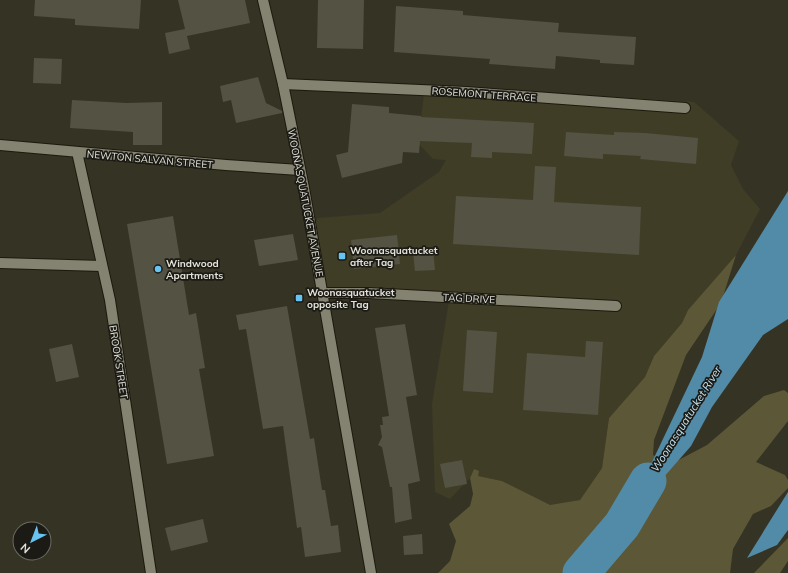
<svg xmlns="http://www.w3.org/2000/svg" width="788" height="573" font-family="Mulish,sans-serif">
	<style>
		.built { fill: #403d27 }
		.green { fill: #5c5736 }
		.water { fill: #528ba7 }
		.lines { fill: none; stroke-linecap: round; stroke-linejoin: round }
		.river { stroke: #528ba7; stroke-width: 37 }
		.building { fill: #545242 }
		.street-casing { stroke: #1c1a0d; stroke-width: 12 }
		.secondary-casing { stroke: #1c1a0d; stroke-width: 12 }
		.street { stroke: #848271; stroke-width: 10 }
		.secondary { stroke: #848271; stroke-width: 10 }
		.poi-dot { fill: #67c4f0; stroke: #1b1a14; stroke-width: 1.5 }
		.labels { text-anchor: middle; stroke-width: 3.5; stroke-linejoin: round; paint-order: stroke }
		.street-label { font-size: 10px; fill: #e3e2d9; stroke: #1b1a14 }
		.poi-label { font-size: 10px; font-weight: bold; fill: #e3e2d9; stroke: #1b1a14; text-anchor: start }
		.water-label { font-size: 11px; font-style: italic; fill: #c4e4f5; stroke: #1b1a14 }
	</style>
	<rect width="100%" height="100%" fill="#353324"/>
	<!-- built -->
	<polygon class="built" points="434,85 694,102 739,141 731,165 743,189 760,209 736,255 688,310 682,323 654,356 645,377 609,418 602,468 580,500 550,506 502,481 477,476 474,469 470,478 450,499 435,492 432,404 449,301 327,291 324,281 315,222 318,218 380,213 439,172 446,160 433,159 418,143 425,86"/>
	<!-- green -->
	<g class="green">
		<polygon points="736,255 721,303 686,355 654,440 653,455 671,464 707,445 764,396 784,390 788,393 788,421 756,462 785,475 788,480 788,488 771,506 753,514 733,549 730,573 438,573 450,561 456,541 449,524 470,506 473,494 470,478 474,469 479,471 478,476 502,481 550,505 580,500 602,468 609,418 645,377 654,356 682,323 688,310"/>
		<polygon points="788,538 788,561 780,573 754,573"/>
	</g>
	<!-- water -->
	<g class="water">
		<polygon points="788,191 788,319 763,335 712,407 691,446 622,525 702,357 719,302"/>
		<polygon points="788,492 788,530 777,545 747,558"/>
	</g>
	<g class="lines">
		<!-- river -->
		<polyline class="river" points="581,573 622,525 648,481"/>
	</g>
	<!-- building -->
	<g class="building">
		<polygon points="35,0 141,0 139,29 75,25 75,19 34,16"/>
		<polygon points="178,0 245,0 250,23 187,36 190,49 169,54 165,33 185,29"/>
		<polygon points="318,0 364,0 363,49 317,48"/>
		<polygon points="396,6 463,11 463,15 559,23 558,32 636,37 634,65 600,63 600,60 556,56 555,69 489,64 490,59 394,52"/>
		<polygon points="34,58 62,59 61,84 33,83"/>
		<polygon points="258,77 266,103 282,111 282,113 236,123 231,100 223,102 220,86"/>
		<polygon points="72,100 126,103 162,102 162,145 133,145 133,132 70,128"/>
		<polygon points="352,104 389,107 389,113 421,116 421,117 534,123 532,154 492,152 492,158 471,157 472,143 420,141 419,153 403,152 402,163 342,178 336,155 348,152"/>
		<polygon points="566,132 614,135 614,132 645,133 698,138 696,164 640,159 641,156 603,154 603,159 564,156"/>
		<polygon points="535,166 556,167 554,202 641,207 639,255 453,244 456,196 533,200"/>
		<polygon points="173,216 189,315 196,313 205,368 199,369 214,456 167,464 127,224"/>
		<polygon points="293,234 298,260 259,266 254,240"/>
		<polygon points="397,235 400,264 354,269 351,240"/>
		<polygon points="433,250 435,270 415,271 413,252"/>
		<polygon points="287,306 310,439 314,438 322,490 325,490 331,526 338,525 341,552 305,557 301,527 297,528 283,426 263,429 246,329 239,330 236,315"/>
		<polygon points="405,324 417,395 406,397 420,481 408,484 412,519 395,523 392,487 390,487 382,447 378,445 382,437 380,425 383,425 382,417 389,416 375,328"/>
		<polygon points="467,330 497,332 493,393 463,391"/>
		<polygon points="586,341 603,342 598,415 523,410 527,353 585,357"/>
		<polygon points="72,344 79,377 56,382 49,349"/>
		<polygon points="462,460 467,484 445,488 440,464"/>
		<polygon points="203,519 208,542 171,551 165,528"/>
		<polygon points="422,534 423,554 404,555 403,536"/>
	</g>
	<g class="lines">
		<defs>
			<g id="street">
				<polyline points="283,84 466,92 685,108"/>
				<polyline points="0,145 226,165 300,170"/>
				<polyline points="77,152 85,188 110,300 151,573"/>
				<polyline points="0,263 102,266"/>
				<polyline points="323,293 368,293 616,306"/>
			</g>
			<polyline id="secondary" points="263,0 283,84 304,188 371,573"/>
		</defs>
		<!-- street casing -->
		<use href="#street" class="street-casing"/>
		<!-- secondary casing -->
		<use href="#secondary" class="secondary-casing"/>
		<!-- street -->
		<use href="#street" class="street"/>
		<!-- secondary -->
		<use href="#secondary" class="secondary"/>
	</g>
	<!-- markers -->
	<g class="poi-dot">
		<rect x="338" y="252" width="8" height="8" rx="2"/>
		<circle cx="158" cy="269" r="4"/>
		<rect x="295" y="294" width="8" height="8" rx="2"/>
	</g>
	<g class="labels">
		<!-- street labels -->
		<g class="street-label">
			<text transform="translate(484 94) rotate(4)" y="4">ROSEMONT TERRACE</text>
			<text transform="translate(150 159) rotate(5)" y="4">NEWTON SALVAN STREET</text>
			<text transform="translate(306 203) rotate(79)" y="4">WOONASQUATUCKET AVENUE</text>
			<text transform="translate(469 298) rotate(3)" y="4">TAG DRIVE</text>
			<text transform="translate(119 362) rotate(81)" y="4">BROOK STREET</text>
		</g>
		<!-- poi labels -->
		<g class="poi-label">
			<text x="350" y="254">Woonasquatucket<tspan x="350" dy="12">after Tag</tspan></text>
			<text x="166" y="267">Windwood<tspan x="166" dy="12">Apartments</tspan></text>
			<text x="307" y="296">Woonasquatucket<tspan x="307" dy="12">opposite Tag</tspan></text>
		</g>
		<!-- water labels -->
		<g class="water-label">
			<text transform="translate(686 419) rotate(-58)" y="4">Woonasquatucket River</text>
		</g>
	</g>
	<!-- north arrow -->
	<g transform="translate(32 541) rotate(222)"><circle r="19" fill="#1b1a14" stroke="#6b6a63"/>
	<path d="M0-3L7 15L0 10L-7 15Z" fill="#67c4f0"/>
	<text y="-6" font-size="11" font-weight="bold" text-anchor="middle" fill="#e3e2d9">N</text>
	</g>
</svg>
